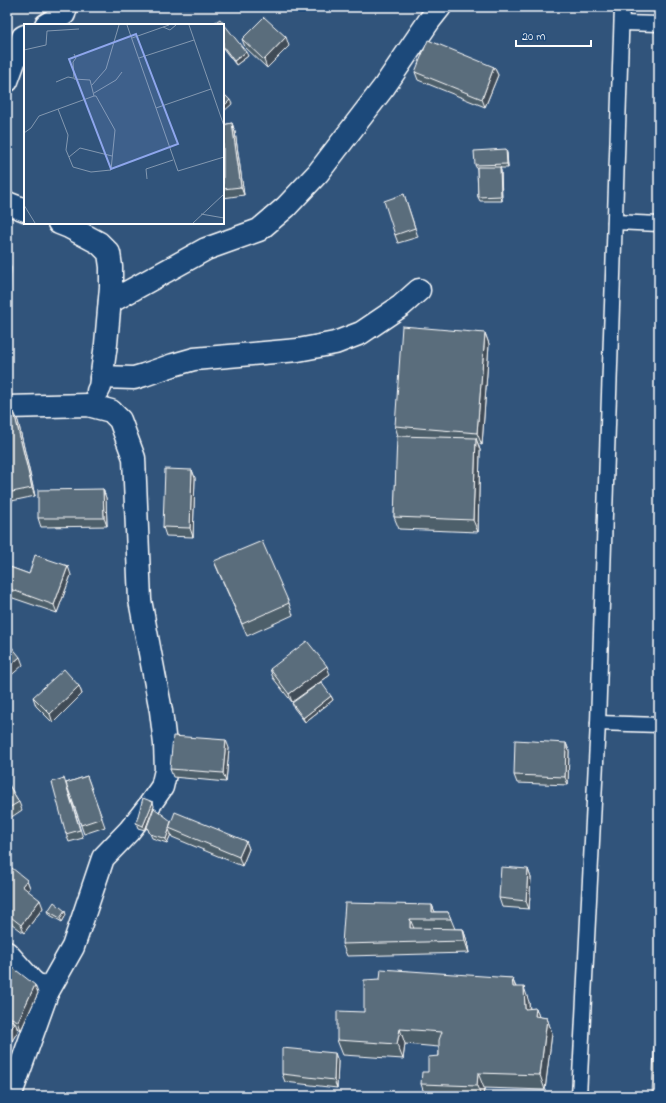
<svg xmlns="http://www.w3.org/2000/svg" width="666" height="1103" font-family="'Indie Flower',sans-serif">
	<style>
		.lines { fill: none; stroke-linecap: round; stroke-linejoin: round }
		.service-casing { stroke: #fff; stroke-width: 17 }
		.minor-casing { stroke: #fff; stroke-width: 25 }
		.service { stroke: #1f4a7a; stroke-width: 14 }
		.minor { stroke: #1f4a7a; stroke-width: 22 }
		.wall { fill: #4d5e6b; stroke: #fff }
		.shaded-wall { fill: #3f4c57; stroke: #fff }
		.building { fill: #5a6d7c; stroke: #fff }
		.inset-road { fill: none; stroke: #8398b0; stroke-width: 1 }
		.view { fill: #8ea6ec; fill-opacity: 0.15; stroke: #8ea6ec; stroke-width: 2 }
		.inset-edge { fill: none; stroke: #fff; stroke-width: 2 }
	</style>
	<rect width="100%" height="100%" fill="#31547b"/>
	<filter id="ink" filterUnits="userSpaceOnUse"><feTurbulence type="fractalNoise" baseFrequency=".025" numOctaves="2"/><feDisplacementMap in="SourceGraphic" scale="8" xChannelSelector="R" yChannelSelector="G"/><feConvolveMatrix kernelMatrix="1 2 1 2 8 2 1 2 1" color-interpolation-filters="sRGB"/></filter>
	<g filter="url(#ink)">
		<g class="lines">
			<defs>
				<g id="service">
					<polyline points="622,23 659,24"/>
					<polyline points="615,222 659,224"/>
					<polyline points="598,723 659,725"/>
					<polyline points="579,1096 598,723 622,7"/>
				</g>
				<g id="minor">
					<polyline points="46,25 64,14 66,7"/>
					<polyline points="7,81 23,37 25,36"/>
					<polyline points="7,203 25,210"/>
					<polyline points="59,223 69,227 99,243 109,253 111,267 111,287 106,344 100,387 98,391"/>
					<polyline points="110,302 206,249 259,230 286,207 318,173 384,87 429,21 440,7"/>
					<polyline points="101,377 134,378 144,375 173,365 194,359 298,350 335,343 361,333 401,306 419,290"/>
					<polyline points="7,407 88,405 111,411 120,420 134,458 140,600 161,711 165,744 166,770 162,787 148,807 129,831 103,858 73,947 47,993 12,1091 8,1096"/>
					<polyline points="7,953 32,981 47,993"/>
				</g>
			</defs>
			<!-- service casing -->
			<use href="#service" class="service-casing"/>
			<!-- minor casing -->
			<use href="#minor" class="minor-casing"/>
			<!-- service -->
			<use href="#service" class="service"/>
			<!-- minor -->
			<use href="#minor" class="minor"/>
		</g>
		<!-- wall -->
		<g class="wall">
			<polygon points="223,25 248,56 236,65 223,48"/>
			<polygon points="242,39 289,46 267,68 245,47"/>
			<polygon points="494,67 498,75 485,107 418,80 415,72"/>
			<polygon points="232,123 235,132 244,195 223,198 223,125"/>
			<polygon points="507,153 508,168 500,168 501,171 502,201 480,201 478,197 477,169 475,165"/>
			<polygon points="404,194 418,237 398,243 395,235"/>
			<polygon points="485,333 489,344 482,445 478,444 480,450 478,532 399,529 394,517 398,436 395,426"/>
			<polygon points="7,414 18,421 35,496 7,502"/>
			<polygon points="192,470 195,478 193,537 166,536 163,527"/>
			<polygon points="103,489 106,498 107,526 41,527 38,518"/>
			<polygon points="214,561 289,603 293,615 247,636 219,573"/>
			<polygon points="7,566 29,574 71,575 57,613 7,596"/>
			<polygon points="270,669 330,675 292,702 273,678"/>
			<polygon points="79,686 82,694 53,723 36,706 33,697"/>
			<polygon points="331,696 333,700 305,722 294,708 292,703"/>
			<polygon points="566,743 569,751 568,785 517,783 514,775"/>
			<polygon points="229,748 226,782 173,777 170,769"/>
			<polygon points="87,776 105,827 84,834 66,783"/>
			<polygon points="7,782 19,802 22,810 7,820"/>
			<polygon points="67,787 83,838 69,842 66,834"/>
			<polygon points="154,806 145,830 138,828 136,823"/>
			<polygon points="171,821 246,841 249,849 242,866 172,837 171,834 167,843 152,838 147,827"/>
			<polygon points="528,869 531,878 529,909 502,907 499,898"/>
			<polygon points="7,874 27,880 30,888 28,891 43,908 24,933 7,920"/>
			<polygon points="432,905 435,912 448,912 455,929 463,929 467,941 469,953 347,956 342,944"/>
			<polygon points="48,911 66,915 62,922 50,915"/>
			<polygon points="7,972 38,993 21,1030 16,1027 18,1031 7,1049"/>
			<polygon points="512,978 516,987 529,1002 530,1009 536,1008 539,1017 547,1018 552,1033 545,1090 484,1088 483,1096 425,1096 421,1084 428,1072 439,1056 439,1047 405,1044 403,1059 343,1055 337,1040 364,1012 380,979"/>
			<polygon points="338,1061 337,1088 285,1082 282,1074"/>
		</g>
		<!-- shaded-wall -->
		<g class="shaded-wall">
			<polygon points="286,37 289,46 267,68 264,60"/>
			<polygon points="246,52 248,56 236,65 234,61"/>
			<polygon points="494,67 498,75 485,107 482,99"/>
			<polygon points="230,100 232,104 223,112 223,107"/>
			<polygon points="232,123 235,132 244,195 241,187"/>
			<polygon points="506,149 507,153 508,168 507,164"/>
			<polygon points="500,167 501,171 502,201 501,196"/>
			<polygon points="8,260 11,268 9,301 7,296"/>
			<polygon points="485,333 489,344 482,445 477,433"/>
			<polygon points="14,412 18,421 35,496 32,488"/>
			<polygon points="476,438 480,450 478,532 473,520"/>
			<polygon points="192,470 195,478 193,537 190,528"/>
			<polygon points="103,489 106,498 107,526 104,518"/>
			<polygon points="68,566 71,575 57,613 54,605"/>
			<polygon points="20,657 23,665 7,679 7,668"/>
			<polygon points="327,666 330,675 292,702 289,694"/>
			<polygon points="79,686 82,694 53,723 50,714"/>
			<polygon points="331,696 333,700 305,722 303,718"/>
			<polygon points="226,740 229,748 226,782 223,773"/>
			<polygon points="566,743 569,751 568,785 565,777"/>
			<polygon points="153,802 154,806 145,830 143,826"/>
			<polygon points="169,830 171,834 167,843 166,839"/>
			<polygon points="246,841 249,849 242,866 239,857"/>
			<polygon points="528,869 531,878 529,909 526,901"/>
			<polygon points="27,880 30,888 25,895 22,886"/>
			<polygon points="40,900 43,908 24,933 21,925"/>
			<polygon points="432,905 437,917 432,912"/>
			<polygon points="65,911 66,915 62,922 60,918"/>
			<polygon points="410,919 415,931 410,928"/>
			<polygon points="463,929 467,941 469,953 465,941"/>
			<polygon points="512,978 518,993 513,987"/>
			<polygon points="35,985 38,993 21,1030 18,1021"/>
			<polygon points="524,987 529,1002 530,1024 525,1009"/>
			<polygon points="536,1008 541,1023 535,1016"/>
			<polygon points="547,1018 552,1033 545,1090 540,1075"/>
			<polygon points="15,1022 18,1031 7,1049 7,1036"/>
			<polygon points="400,1029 405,1044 403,1059 397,1044"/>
			<polygon points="335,1053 338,1061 337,1088 334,1080"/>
			<polygon points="478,1073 484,1088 483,1096 481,1096 477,1086"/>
		</g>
		<!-- building -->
		<g class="building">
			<polygon points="264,17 286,37 264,60 242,39"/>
			<polygon points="220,19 246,52 234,61 223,46 223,25 211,25"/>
			<polygon points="428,40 494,67 482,99 415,72"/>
			<polygon points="223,93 230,100 223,107"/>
			<polygon points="232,123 241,187 223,189 223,125"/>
			<polygon points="506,149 507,164 475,165 474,151"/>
			<polygon points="477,167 500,167 501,196 478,197"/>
			<polygon points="404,194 415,228 395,235 384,201"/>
			<polygon points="7,260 8,260 7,273"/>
			<polygon points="402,326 485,333 477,433 395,426"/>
			<polygon points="14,412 32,488 7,493 7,414"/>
			<polygon points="397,436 476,438 473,520 394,517"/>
			<polygon points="165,469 192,470 190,528 163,527"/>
			<polygon points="103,489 104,518 38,518 38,490"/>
			<polygon points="262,541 289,603 242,624 214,561"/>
			<polygon points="35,555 68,566 54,605 7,588 7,566 29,574"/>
			<polygon points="7,641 20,657 7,668"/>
			<polygon points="307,641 327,666 289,694 270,669"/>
			<polygon points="64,669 79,686 50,714 33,697"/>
			<polygon points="321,682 331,696 303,718 292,703"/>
			<polygon points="173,736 226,740 223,773 170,769"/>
			<polygon points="515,740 566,743 565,777 514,775"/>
			<polygon points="87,776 102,818 81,825 66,783"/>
			<polygon points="64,778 80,830 66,834 52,782"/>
			<polygon points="7,782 19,802 7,809"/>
			<polygon points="143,798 153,802 143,826 136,823"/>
			<polygon points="154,808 171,821 169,828 169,830 166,839 150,834 147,827"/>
			<polygon points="175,812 246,841 239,857 169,828"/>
			<polygon points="501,867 528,869 526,901 499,898"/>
			<polygon points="12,868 27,880 22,886 40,900 21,925 7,914 7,874"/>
			<polygon points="54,902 65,911 60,918 48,911"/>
			<polygon points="345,903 432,905 432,912 448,912 451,919 410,919 410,928 463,929 465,941 342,944"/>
			<polygon points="659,932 659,1096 652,1096"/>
			<polygon points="12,967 35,985 18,1021 7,1016 7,972 11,975"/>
			<polygon points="381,969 512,978 513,987 524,987 525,1009 536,1008 535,1016 547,1018 540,1075 478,1073 477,1086 421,1084 422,1072 428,1072 428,1057 439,1056 439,1040 442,1032 400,1029 397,1044 337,1040 337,1011 364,1012 364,980 380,979"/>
			<polygon points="7,1018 15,1022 7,1036"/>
			<polygon points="282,1048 335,1053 334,1080 282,1074"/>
		</g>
	</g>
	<!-- overview -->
	<g transform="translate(24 24)">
		<rect width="200" height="200" fill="#31547b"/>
		<path class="inset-road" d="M103 1 154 147 200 133M165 1 200 102M139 3 146 6 152 1M108 14 145 1M0 26 22 21 23 7 55 5M50 30 52 34 49 38 50 55 66 56 70 72M115 34 170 16M32 58 44 53 49 54M68 61 82 45 95 1M70 69 92 56 98 48M132 84 187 65M0 109 7 104 15 92 70 72H72L91 106 87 146 67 148 49 143 42 126 44 111 34 85M45 133 56 124 88 132M123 155 122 145 149 136M0 181 11 199M177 190 200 194M169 199 200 170"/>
		<path class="view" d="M112 10 154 120 87 145 45 35Z"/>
		<rect width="200" height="200" class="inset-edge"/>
	</g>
	<!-- margin -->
	<rect width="666" height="1103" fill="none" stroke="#1f4a7a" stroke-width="24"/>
	<rect x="12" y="12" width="642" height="1079" fill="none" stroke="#fff" stroke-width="1.5" filter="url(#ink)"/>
	<!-- scale -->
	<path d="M516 40v6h75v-6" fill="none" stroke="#ffffff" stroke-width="2"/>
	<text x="522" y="40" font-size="12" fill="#ffffff" stroke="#1f4a7a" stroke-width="3" paint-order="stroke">20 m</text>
</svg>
